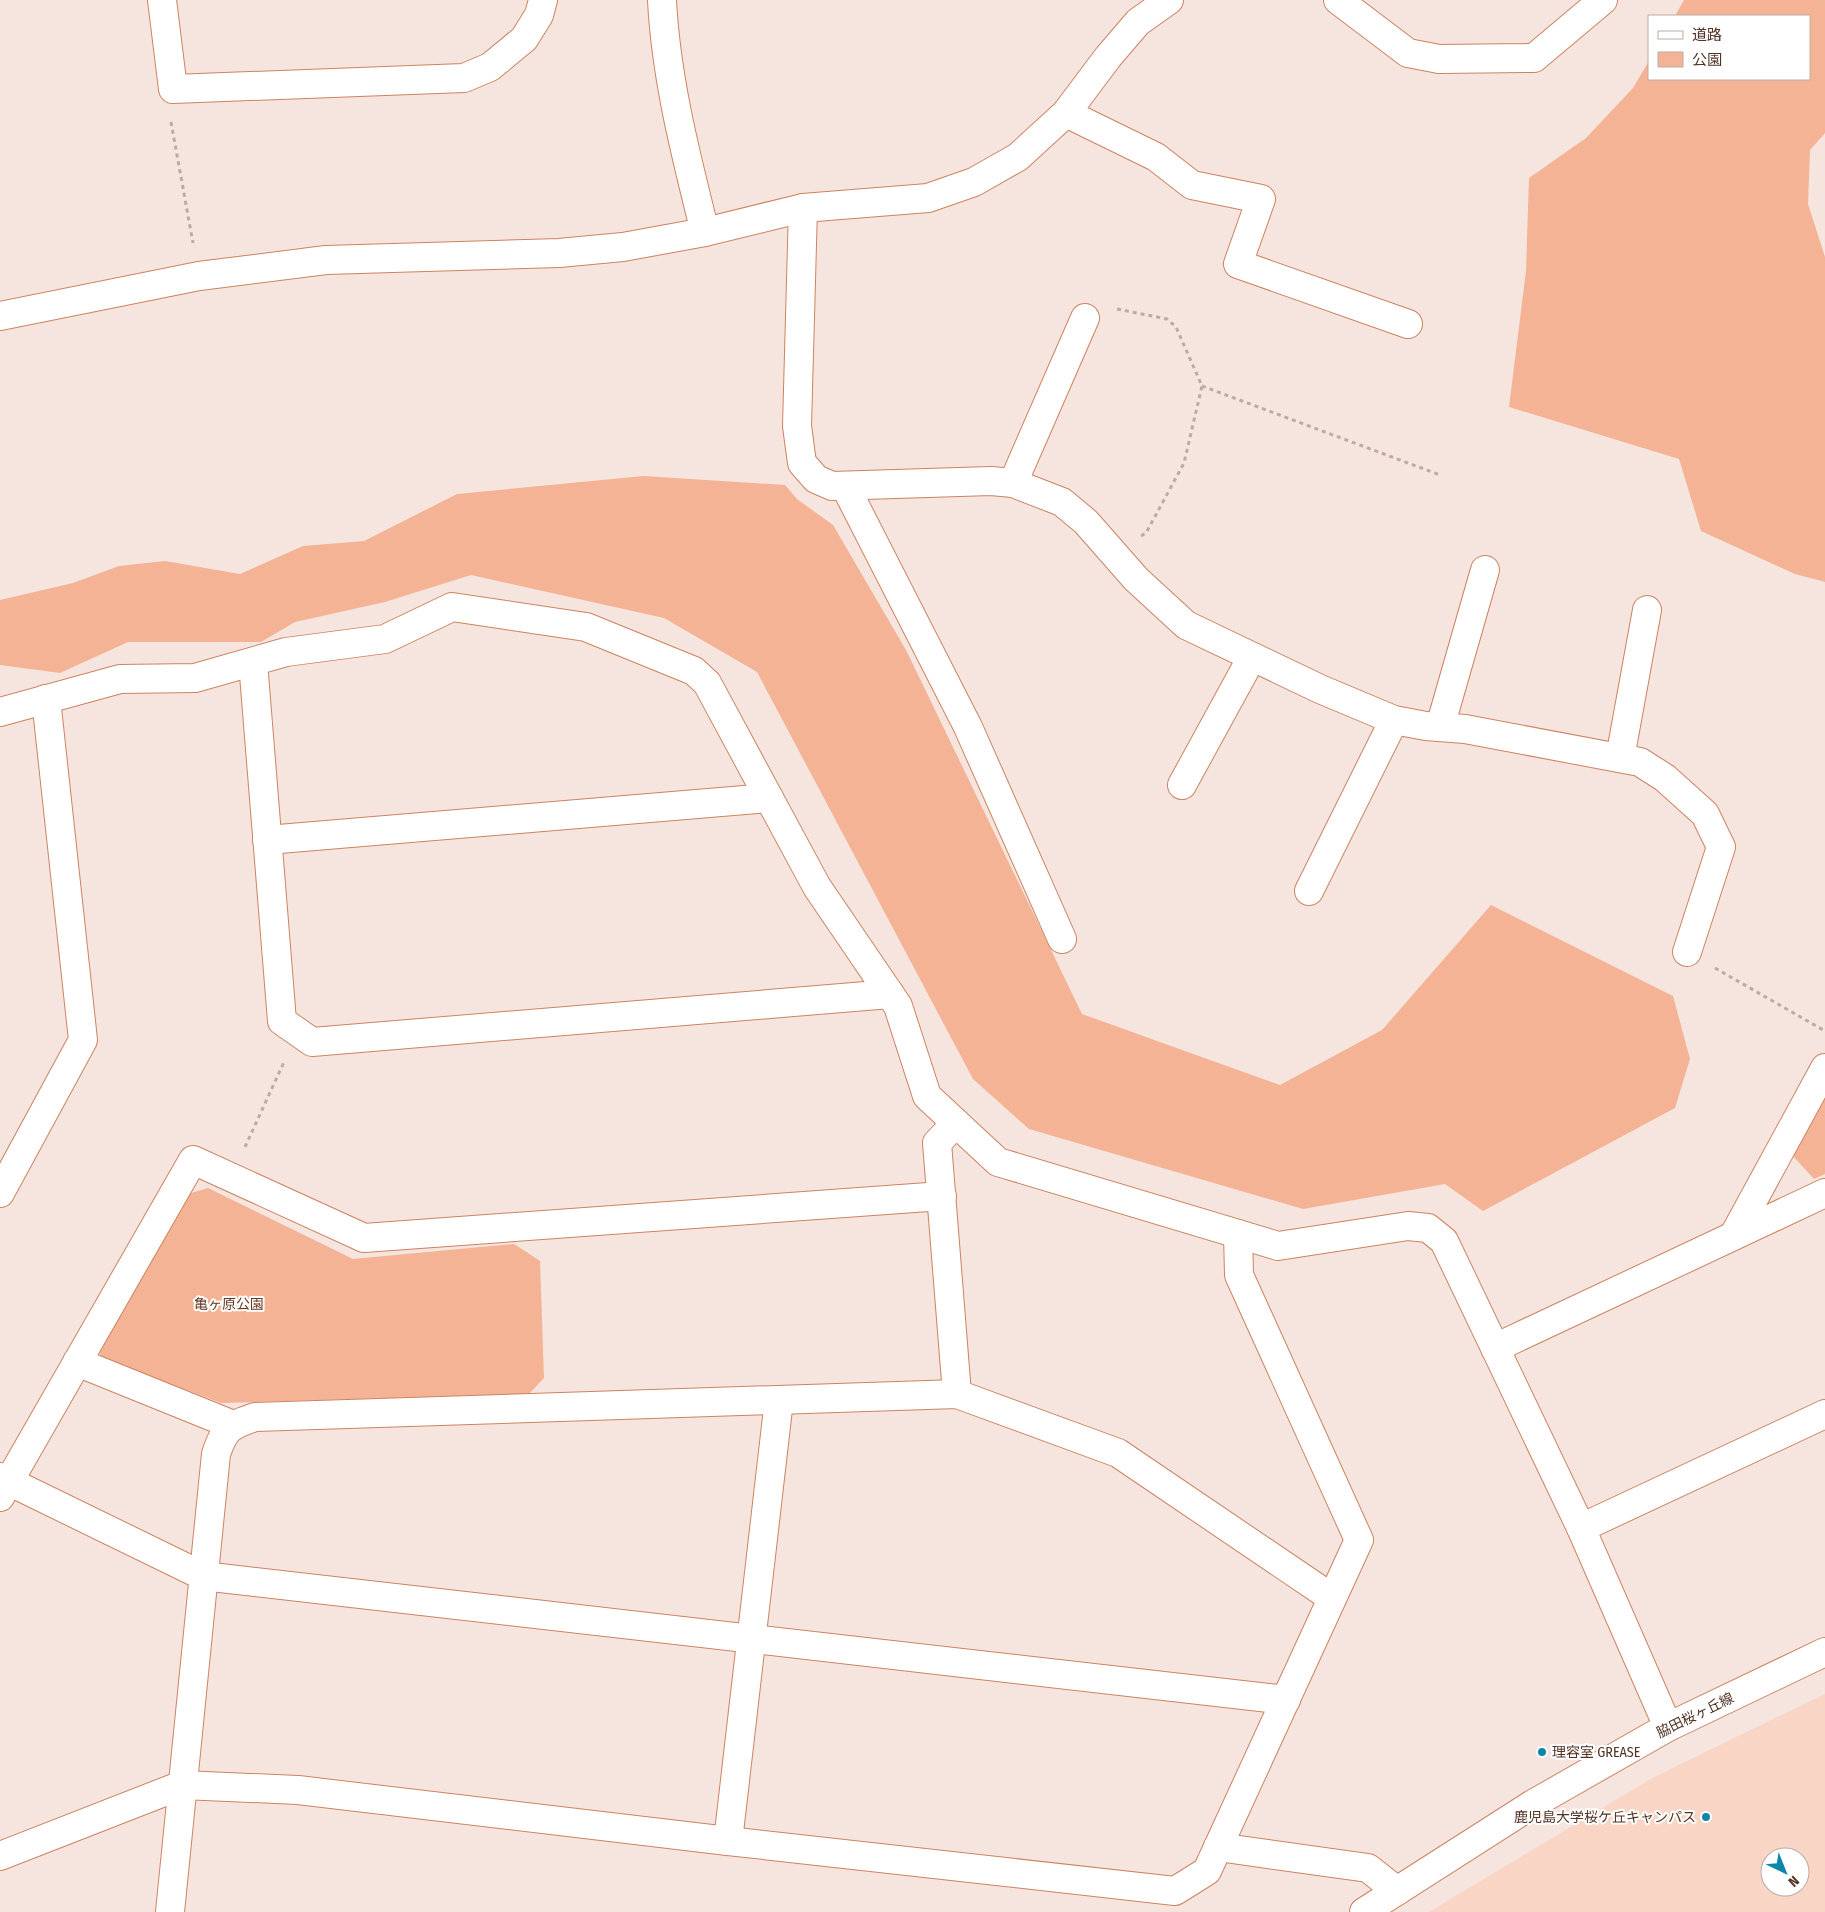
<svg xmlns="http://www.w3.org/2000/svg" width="1825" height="1912" font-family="'Fira Sans Condensed','Noto Sans JP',sans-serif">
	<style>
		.built { fill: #f8d5c5; fill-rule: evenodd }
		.green { fill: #f4b395 }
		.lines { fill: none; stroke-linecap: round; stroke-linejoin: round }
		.minor-casing { stroke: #cc8360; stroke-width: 30 }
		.tertiary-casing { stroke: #cc8360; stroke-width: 30 }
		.path { stroke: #c0aaa0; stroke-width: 3; stroke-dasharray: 4 4; stroke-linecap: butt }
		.minor { stroke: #fff; stroke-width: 28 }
		.tertiary { stroke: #fff; stroke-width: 28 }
		.poi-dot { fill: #0d86aa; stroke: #fff; stroke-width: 2 }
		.labels { text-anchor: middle; stroke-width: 4; stroke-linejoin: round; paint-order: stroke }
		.park-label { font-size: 14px; fill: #65361e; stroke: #fff }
		.street-label { font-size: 14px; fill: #523324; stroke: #fff }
		.poi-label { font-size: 14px; fill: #523324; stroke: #fff; text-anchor: start }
	</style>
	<rect width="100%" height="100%" fill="#f6e5de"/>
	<!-- built -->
	<path class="built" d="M1825 1694V1912H1429L1654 1777ZM1770 1857H1800V1887H1770Z"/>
	<!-- green -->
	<g class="green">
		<polygon points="1684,0 1825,0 1825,133 1810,150 1808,204 1825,257 1825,582 1795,574 1701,531 1679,459 1509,407 1526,271 1529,178 1586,138 1633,88 1649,61 1649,79 1809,79 1809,16 1675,16"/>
		<polygon points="644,476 785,485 797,499 833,525 906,650 1082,1014 1280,1085 1382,1030 1491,905 1673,996 1690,1059 1675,1108 1483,1211 1445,1184 1303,1209 1029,1129 973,1079 757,672 664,618 471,575 385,602 295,622 261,642 128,642 60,673 0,665 0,600 73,583 119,566 165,561 240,574 303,546 364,541 457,494"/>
		<polygon points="1825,1096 1825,1174 1814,1179 1792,1155"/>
		<polygon points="208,1188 353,1259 514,1244 540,1261 544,1378 529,1394 221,1403 101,1358 98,1343 181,1196"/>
	</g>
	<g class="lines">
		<defs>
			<g id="minor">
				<polyline points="162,0 173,89 464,78 490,67 524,39 539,15 543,0"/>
				<path d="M662 0C666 79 686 156 705 232"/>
				<polyline points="1338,0 1408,53 1439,59 1534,58 1603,0"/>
				<polyline points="1066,113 1156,157 1192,185 1261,199 1238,264 1408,324"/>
				<polyline points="803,208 797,426 802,463 816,479 832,486 991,481 1013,483 1062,502 1086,522 1136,579 1186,625 1320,689 1394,720 1426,726 1465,729 1640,762 1665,778 1705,814 1721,847 1687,952"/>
				<polyline points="1013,483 1085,318"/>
				<polyline points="845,486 968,727 1062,939"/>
				<polyline points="253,662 282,1021 312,1042 890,994"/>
				<polyline points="0,712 120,679 195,678 286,652 385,639 452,607 586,627 694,671 707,683 817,887 898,1006 927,1096 998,1162 1278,1246 1408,1226 1428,1228 1444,1241 1581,1528 1668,1727"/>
				<polyline points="1440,727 1485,570"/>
				<polyline points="1620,758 1647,610"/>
				<polyline points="1182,785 1252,657"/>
				<polyline points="267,840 769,798"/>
				<polyline points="1309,891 1394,720"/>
				<polyline points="956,1123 937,1143 957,1394"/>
				<polyline points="0,1193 83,1040 46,699"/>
				<polyline points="1734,1235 1825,1068"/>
				<polyline points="1495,1348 1825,1193"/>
				<polyline points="77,1362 233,1425"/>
				<polyline points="0,1477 203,1576 1286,1700"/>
				<polyline points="0,1497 193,1160 364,1238 942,1196"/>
				<polyline points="1581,1528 1825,1414"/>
				<polyline points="728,1841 779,1400"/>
				<polyline points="1218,1847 1368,1868 1397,1891"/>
				<polyline points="0,1856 182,1785 298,1790 728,1841 1175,1891 1207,1871 1359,1540 1239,1275 1238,1234"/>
				<path d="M170 1912 216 1454C225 1428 229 1426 255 1417L957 1394 1118 1453 1332 1598"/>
			</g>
			<g id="tertiary">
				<polyline points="0,316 199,276 326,260 559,253 623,247 705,232 803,208 928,198 974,182 1018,157 1066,113 1108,57 1138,22 1169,0"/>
				<polyline points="1364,1912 1533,1804 1668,1727 1825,1652"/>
			</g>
		</defs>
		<!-- minor casing -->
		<use href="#minor" class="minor-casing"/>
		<!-- tertiary casing -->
		<use href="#tertiary" class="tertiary-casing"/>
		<!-- path -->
		<g class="path">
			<polyline points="171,122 193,243"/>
			<polyline points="1117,309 1167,319 1176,327 1202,386 1184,463 1146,533 1141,536"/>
			<polyline points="1202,386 1440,475"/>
			<polyline points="1715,968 1825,1031"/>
			<polyline points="245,1147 284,1062"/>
		</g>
		<!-- minor -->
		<use href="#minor" class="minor"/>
		<!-- tertiary -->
		<use href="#tertiary" class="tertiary"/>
	</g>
	<!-- markers -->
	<g class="poi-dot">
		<circle cx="1542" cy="1752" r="5"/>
		<circle cx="1706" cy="1817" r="5"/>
	</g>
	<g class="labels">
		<!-- park labels -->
		<g class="park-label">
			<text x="229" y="1309">亀ヶ原公園</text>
		</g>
		<!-- street labels -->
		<g class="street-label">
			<text transform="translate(1695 1715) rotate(-26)" y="5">脇田桜ヶ丘線</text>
		</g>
		<!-- poi labels -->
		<g class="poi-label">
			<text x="1552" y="1757">理容室 GREASE</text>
			<text x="1696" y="1822" text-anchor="end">鹿児島大学桜ケ丘キャンパス</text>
		</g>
	</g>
	<!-- legend -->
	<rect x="1648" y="15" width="162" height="65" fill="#ffffff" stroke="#baada7"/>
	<rect x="1658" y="31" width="25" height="8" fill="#ffffff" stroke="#baada7"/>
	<text x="1692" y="40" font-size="15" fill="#523324">道路</text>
	<rect x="1658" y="52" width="25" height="15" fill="#f4b395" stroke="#baada7"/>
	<text x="1692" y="65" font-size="15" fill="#523324">公園</text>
	<!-- north arrow -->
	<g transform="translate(1785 1872) rotate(137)"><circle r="24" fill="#ffffff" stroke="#baada7"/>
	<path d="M0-4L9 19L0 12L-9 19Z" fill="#0d86aa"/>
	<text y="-8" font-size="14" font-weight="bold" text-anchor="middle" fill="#523324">N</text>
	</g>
</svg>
